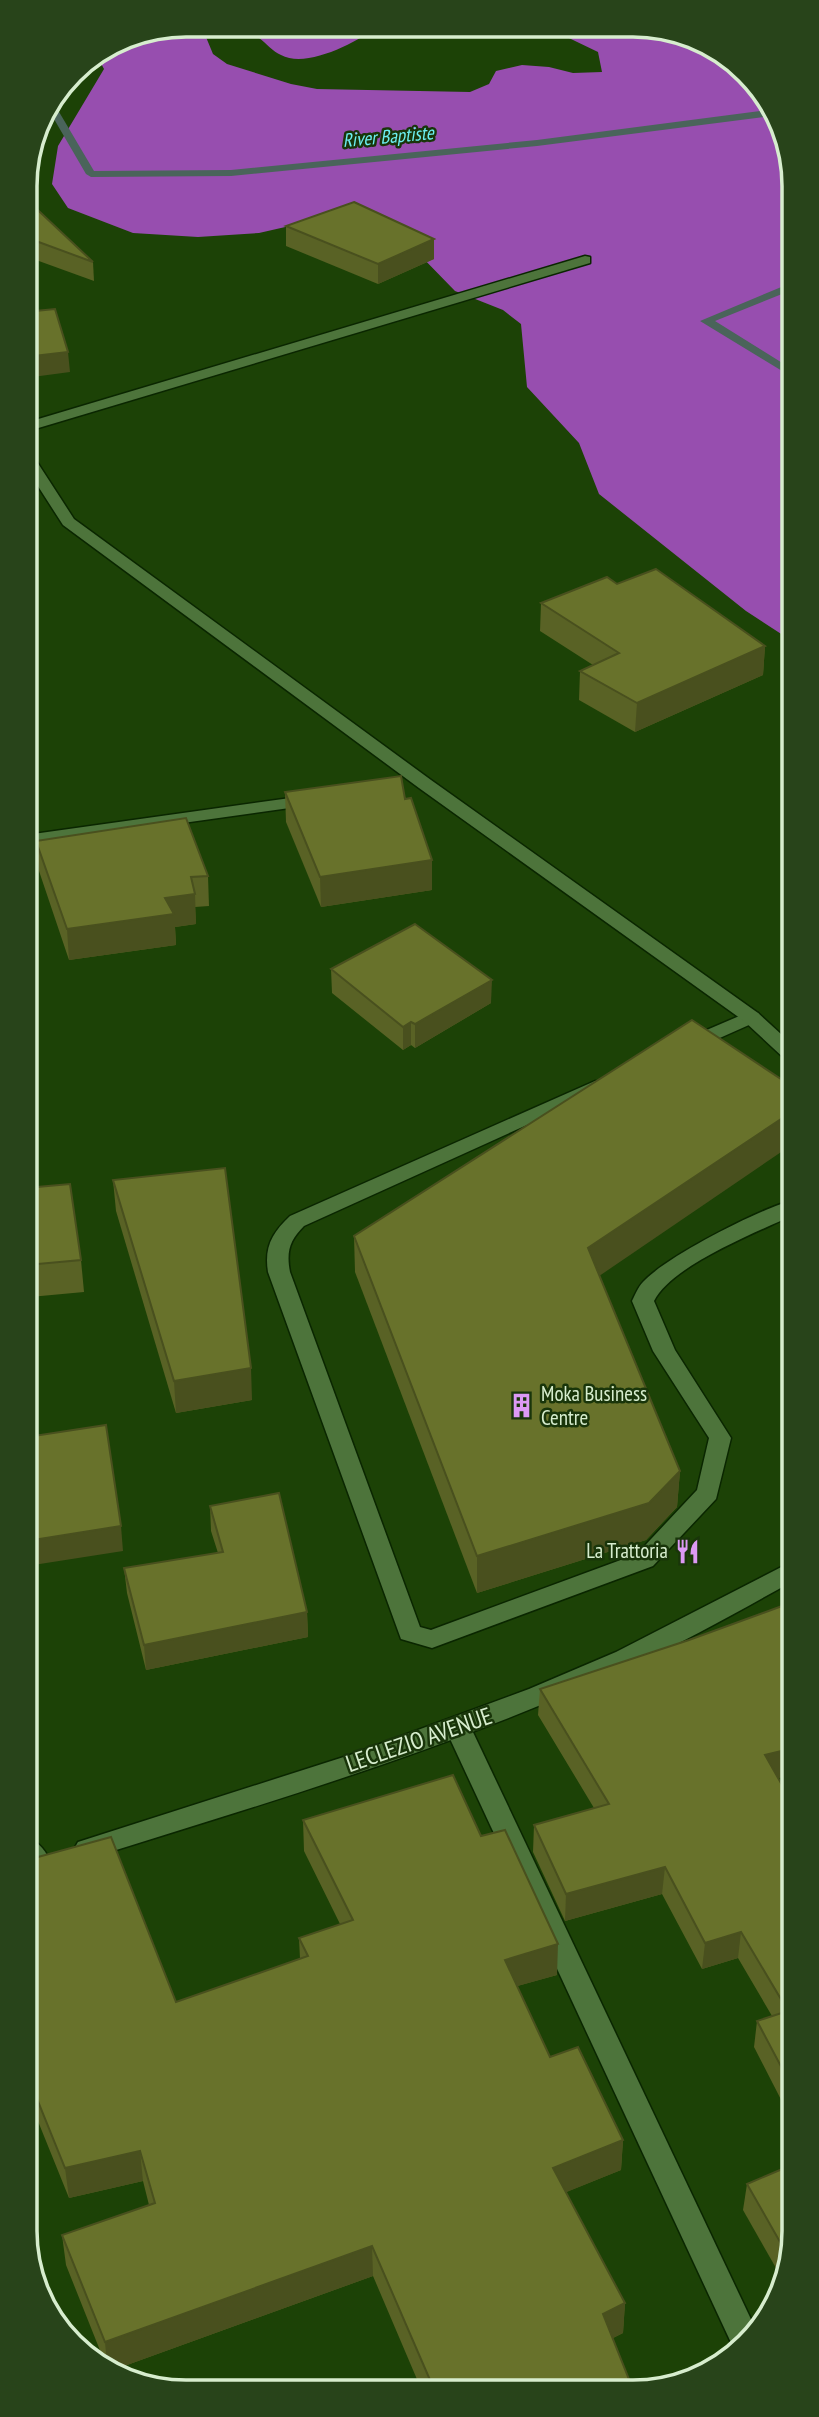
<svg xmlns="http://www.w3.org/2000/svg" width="819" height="2417" font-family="'PT Sans Narrow',sans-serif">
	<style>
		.forest { fill: #974eaf }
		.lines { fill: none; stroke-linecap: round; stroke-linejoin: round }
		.stream { fill: #4a645a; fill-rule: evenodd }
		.lane-casing { stroke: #0a2600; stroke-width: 3 }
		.street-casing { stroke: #0a2600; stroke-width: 3 }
		.secondary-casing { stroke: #0a2600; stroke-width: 3 }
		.lane { fill: #4d743b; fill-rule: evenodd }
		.street { fill: #4d743b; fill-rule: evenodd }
		.secondary { fill: #4d743b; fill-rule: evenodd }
		.wall { fill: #596225 }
		.shaded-wall { fill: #49501e }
		.building { fill: #68722b; stroke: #49501e; stroke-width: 2 }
		.labels { text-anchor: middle; stroke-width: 5; stroke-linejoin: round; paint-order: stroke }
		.far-water-label { font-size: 19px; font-style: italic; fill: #6ceff1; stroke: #19350a }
		.poi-label { font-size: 21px; fill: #d7edce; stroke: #19350a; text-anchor: start }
		.near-street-label { font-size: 24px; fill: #d7edce; stroke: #19350a }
		.rim { fill: none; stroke: #d7edce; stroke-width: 3.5 }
	</style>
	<rect width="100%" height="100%" fill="#1c4206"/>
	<!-- forest -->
	<g class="forest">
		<polygon points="186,25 201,25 213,54 227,64 291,84 317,89 470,92 489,84 496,71 522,65 549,67 573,73 602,72 598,52 546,27 647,28 659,38 693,43 748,72 791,154 792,641 746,611 599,494 579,443 527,387 521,324 503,310 455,291 381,215 351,212 259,233 198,237 133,233 68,208 52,184 58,146 104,69 96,54 124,37"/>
		<path d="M257 25 379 26C357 42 307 69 281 55 273 52 266 43 259 38Z"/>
	</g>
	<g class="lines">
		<!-- stream -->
		<g class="stream">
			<polygon points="93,56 93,60 71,82 66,83 79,65"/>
			<polygon points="52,100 94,171 231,170 537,140 768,110 771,116 537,146 231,176 91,177 86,174 47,107"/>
			<polygon points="791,283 792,290 715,321 792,369 792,377 700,321"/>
		</g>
		<defs>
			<g id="lane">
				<polygon points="751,1011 758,1013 761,1017 758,1021 695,1049 681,1049 678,1045 681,1041"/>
				<path d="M595 1081 602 1083 605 1087 602 1091 304 1226C290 1240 286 1251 290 1272L420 1627 431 1630 637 1554 697 1490 709 1438 653 1351 632 1301C635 1295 638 1287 643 1282 667 1256 758 1210 793 1200V1215C756 1233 672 1265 654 1301L675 1350 731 1438 716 1499 653 1566 432 1648 401 1639 268 1272C264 1247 272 1233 290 1216Z"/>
			</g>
			<g id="street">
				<polygon points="585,256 590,257 590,263 25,432 25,423"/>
				<polygon points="25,450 30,451 74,519 431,780 758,1013 793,1045 793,1062 786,1060 744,1021 419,788 63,525 25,466"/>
				<polygon points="312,795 318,796 321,800 318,804 26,845 26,835"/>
				<polygon points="458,1718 467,1721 471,1728 757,2332 755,2337 734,2349 445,1728 449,1721"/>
				<path d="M27 1838C40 1842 46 1852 52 1864L48 1871 39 1875 27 1868Z"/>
			</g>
			<path id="secondary" d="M793 1561V1581C741 1610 688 1640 633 1665 458 1746 271 1802 87 1859L78 1856 74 1849 78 1842 350 1755 529 1689 616 1652Z"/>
		</defs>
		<!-- lane casing -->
		<use href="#lane" class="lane-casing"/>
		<!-- street casing -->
		<use href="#street" class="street-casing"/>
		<!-- secondary casing -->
		<use href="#secondary" class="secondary-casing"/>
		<!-- lane -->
		<use href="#lane" class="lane"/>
		<!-- street -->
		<use href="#street" class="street"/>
		<!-- secondary -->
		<use href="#secondary" class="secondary"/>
	</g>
	<!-- wall -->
	<g class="wall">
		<polygon points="25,198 93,262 94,281 25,256"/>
		<polygon points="286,226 434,239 434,259 378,284 286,246"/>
		<polygon points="617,584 765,646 763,675 635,732 579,700 580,671 593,665 540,631 541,603"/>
		<polygon points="285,792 405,799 432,890 321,907 286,822"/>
		<polygon points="36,841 208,876 209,906 195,907 196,924 175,927 176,945 69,960 39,871"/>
		<polygon points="331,969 491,1003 415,1048 411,1045 403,1050 332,993"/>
		<polygon points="113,1180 252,1400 176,1413 116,1211"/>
		<polygon points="354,1236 599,1276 680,1471 677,1507 646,1540 477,1593 355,1272"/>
		<polygon points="81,1260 84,1292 30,1297 26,1261"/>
		<polygon points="210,1506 307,1612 308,1637 146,1670 127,1593 124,1568 218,1553 211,1531"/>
		<polygon points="793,1602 794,1774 778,1778 794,1806 794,2125 754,2047 757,2021 772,2016 738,1958 702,1969 662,1894 565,1921 533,1852 534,1825 594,1808 538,1715 540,1689 689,1640"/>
		<polygon points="303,1820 481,1836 557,1975 517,1986 550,2057 623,2140 621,2170 566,2192 625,2303 623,2333 613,2338 632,2387 632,2389 403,2389 419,2384 373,2276 116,2369 105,2363 66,2265 62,2235 149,2205 143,2181 69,2198 27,2094 27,1860 176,2002 300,1959 299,1938 340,1924 304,1851"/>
		<polygon points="747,2184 794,2241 780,2275 743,2210"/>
	</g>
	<!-- shaded-wall -->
	<g class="shaded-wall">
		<polygon points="434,239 434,259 378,284 378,264"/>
		<polygon points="68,352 70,372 25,378 25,357"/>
		<polygon points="765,646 763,675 635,732 637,703"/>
		<polygon points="432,860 432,890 321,907 320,877"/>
		<polygon points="195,894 196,924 175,927 176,945 69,960 67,929 165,898"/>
		<polygon points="492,980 491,1003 415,1048 415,1024"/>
		<polygon points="411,1022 411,1045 403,1050 403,1027"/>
		<polygon points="793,1111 793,1144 586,1285 588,1248"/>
		<polygon points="251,1368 252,1400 176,1413 174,1381"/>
		<polygon points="680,1471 677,1507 646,1540 477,1593 477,1556"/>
		<polygon points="121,1526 123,1551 27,1566 27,1541"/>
		<polygon points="307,1612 308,1637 146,1670 144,1645"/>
		<polygon points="794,1748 794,1774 762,1782 765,1755"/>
		<polygon points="665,1867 662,1894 565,1921 566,1894"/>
		<polygon points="741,1932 738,1958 702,1969 705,1943"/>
		<polygon points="558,1944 557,1975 504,1990 505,1960"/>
		<polygon points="623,2140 621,2170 552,2198 553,2168"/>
		<polygon points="140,2151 143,2181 69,2198 65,2168"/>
		<polygon points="372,2246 373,2276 116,2369 107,2364 105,2342"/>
		<polygon points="625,2303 623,2333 601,2344 603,2314"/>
	</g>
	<!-- building -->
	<g class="building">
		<polygon points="25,198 93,262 25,237"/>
		<polygon points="354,202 434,239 378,264 286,226"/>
		<polygon points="55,309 68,352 25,357 25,312"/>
		<polygon points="656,569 765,646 637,703 580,671 619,653 541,603 607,577 617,584"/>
		<polygon points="401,776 405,799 411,798 432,860 320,877 285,792"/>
		<polygon points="186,818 208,876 191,877 195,894 165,898 174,914 67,929 36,841"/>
		<polygon points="415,924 492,980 415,1024 411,1022 403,1027 331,969"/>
		<polygon points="692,1020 793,1087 793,1111 588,1248 680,1471 649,1503 477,1556 354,1236"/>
		<polygon points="225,1168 251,1368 174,1381 113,1180"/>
		<polygon points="70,1184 81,1260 27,1265 26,1188"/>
		<polygon points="106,1425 121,1526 27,1541 27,1437"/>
		<polygon points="279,1493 307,1612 144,1645 124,1568 223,1552 210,1506"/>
		<polygon points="793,1602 794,1748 765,1755 794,1806 794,2091 757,2021 788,2011 741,1932 705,1943 665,1867 566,1894 534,1825 609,1804 540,1689 689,1640"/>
		<polygon points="453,1775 481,1836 505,1830 558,1944 505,1960 550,2057 578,2047 623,2140 553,2168 625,2303 603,2314 632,2387 626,2389 403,2389 430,2380 372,2246 105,2342 62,2235 155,2203 140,2151 65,2168 27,2074 27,1860 111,1837 176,2002 308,1956 299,1938 353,1920 303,1820"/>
		<polygon points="794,2164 794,2241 788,2256 747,2184"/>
	</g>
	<!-- icons -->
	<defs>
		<symbol id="building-bare" viewBox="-9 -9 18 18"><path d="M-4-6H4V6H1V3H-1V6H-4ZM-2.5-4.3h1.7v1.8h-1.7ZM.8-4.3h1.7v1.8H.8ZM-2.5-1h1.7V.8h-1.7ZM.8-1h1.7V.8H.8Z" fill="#dc99f4" stroke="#19350a" stroke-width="2.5" paint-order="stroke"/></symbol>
		<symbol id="restaurant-bare" viewBox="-9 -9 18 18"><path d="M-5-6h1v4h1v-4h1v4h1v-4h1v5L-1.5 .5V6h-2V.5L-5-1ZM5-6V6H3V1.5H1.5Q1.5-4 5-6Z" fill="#dc99f4" stroke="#19350a" stroke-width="2.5" paint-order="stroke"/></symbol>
	</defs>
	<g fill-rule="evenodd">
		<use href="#building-bare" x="504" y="1388" width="35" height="35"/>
		<use href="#restaurant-bare" x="670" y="1534" width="35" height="35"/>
	</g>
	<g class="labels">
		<!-- far-water labels -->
		<g class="far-water-label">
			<text transform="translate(388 136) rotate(-5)" y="7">River Baptiste</text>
		</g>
		<!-- poi labels -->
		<g class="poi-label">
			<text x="541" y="1401">Moka Business<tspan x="541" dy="24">Centre</tspan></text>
			<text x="668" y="1558" text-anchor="end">La Trattoria</text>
		</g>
		<!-- near-street labels -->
		<g class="near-street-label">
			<text transform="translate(419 1740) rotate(-19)" y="8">LECLEZIO AVENUE</text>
		</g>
	</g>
	<!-- crop -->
	<path d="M0 0H819V2417H0ZM186 37H633A149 149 0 0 1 782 186V2231A149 149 0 0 1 633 2380H186A149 149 0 0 1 37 2231V186A149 149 0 0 1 186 37Z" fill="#28441a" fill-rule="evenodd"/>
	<path class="rim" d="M186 37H633A149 149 0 0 1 782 186V2231A149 149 0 0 1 633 2380H186A149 149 0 0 1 37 2231V186A149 149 0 0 1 186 37Z"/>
</svg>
